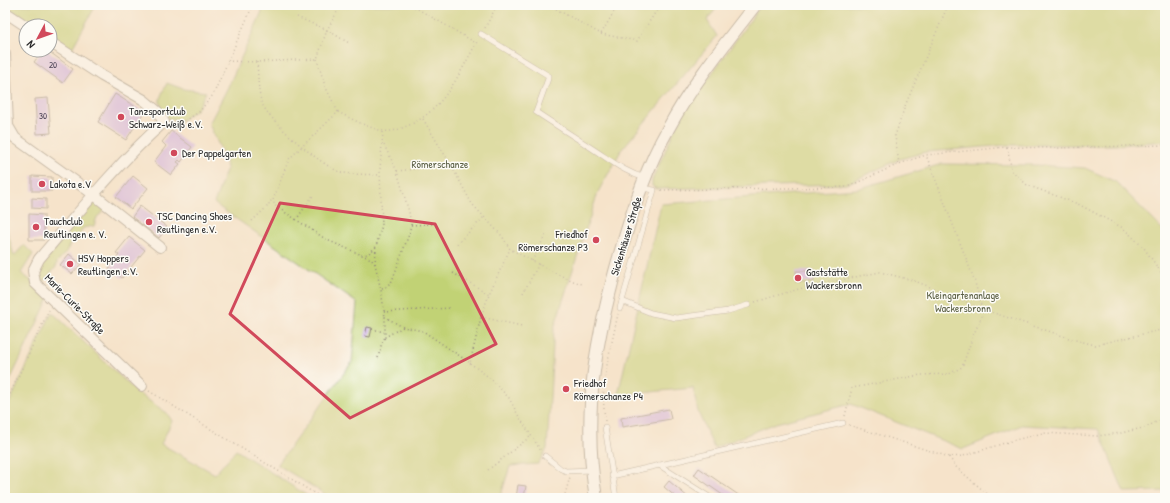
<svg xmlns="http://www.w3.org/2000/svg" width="1170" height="503" font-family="'Patrick Hand',sans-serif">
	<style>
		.green { fill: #c1d274; stroke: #767e50 }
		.building { fill: #c49fe8 }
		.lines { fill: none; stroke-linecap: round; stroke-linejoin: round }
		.service-casing { stroke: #90877b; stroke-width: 6 }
		.minor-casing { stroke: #90877b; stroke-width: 12 }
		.tertiary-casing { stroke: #90877b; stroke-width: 14 }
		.path { stroke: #90877b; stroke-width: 1.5; stroke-dasharray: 1 3; stroke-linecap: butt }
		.service { stroke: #fff; stroke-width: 5 }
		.minor { stroke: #fff; stroke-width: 10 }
		.tertiary { stroke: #fff; stroke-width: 12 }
		.marked { fill: none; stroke: #d1495b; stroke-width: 3; stroke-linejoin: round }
		.poi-dot { fill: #d1495b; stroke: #fdfcf7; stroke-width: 1.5 }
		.labels { text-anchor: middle; stroke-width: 3; stroke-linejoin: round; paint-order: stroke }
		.number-label { font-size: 9px; fill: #51485a }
		.poi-label { font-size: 11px; fill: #2b2b2b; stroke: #fdfcf7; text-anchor: start }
		.park-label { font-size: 11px; fill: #585d41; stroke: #fdfcf7 }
		.street-label { font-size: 11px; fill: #2b2b2b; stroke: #fdfcf7 }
	</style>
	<rect width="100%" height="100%" fill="#fdfcf7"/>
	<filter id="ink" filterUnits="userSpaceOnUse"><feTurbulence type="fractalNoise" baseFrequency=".025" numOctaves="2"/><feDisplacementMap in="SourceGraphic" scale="8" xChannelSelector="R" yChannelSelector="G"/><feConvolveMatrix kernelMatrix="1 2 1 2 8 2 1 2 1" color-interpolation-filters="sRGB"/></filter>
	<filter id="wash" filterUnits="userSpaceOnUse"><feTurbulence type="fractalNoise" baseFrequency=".012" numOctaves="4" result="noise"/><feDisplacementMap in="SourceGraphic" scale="16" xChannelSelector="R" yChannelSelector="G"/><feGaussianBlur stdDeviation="0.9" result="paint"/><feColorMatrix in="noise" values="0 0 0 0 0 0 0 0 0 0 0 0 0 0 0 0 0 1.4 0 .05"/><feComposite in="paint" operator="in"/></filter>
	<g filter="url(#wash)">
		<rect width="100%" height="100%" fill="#f6e3cb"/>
		<!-- green -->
		<g class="green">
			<polygon points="5,5 96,5 70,52 50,38 50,26 32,26 5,8"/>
			<polygon points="265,5 719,5 707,20 717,36 622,149 598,192 554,328 547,449 538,464 510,466 500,498 331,498 278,465 278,464 352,362 357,303 222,209 214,203 227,168 222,152 209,124 228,87"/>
			<polygon points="761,5 1165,5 1165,141 1115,145 1007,145 926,152 900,159 846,184 657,189 652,186 652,180 674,131 685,111"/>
			<polygon points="5,78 7,126 5,223 14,256 24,245 33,254 21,273 34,283 49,298 5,391"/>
			<path d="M167 83 183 89 206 92 197 109 182 120 167 118C156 101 159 100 167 83Z"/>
			<polygon points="942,164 1036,165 1085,168 1116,182 1165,232 1165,491 1124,492 1098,429 1022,425 963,449 851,404 776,423 714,448 698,412 693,388 618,395 661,204 857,189"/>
			<polygon points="93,198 104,206 105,210 97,217 94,226 83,228 78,237 72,240 66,252 57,262 56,267 43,282 39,281 36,272 41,262"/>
			<polygon points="52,312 138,393 167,413 172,421 161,444 215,474 236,450 311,498 5,498 5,412"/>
		</g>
		<g id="blocks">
			<!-- building -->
			<g class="building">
				<polygon points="43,50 47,50 73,69 63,83 34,62"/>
				<polygon points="115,94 144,112 126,140 98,122"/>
				<polygon points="48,98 51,133 37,134 35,99"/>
				<polygon points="171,131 192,147 181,162 179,160 177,162 180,164 171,175 154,162 166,146 162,142"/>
				<polygon points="32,176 52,177 52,191 32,191"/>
				<polygon points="133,176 148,188 131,209 116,197"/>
				<polygon points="32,198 46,199 46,209 32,208"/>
				<polygon points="140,206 167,227 159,238 132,217"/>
				<polygon points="29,214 44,215 44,240 29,240"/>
				<polygon points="129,237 145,250 122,278 109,268 119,255 116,253"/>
				<polygon points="69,254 81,264 72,274 60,265"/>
				<rect x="796" y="271" width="18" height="11"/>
				<polygon points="367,327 372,328 370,337 365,336"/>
				<polygon points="669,409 671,419 622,427 621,418"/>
				<polygon points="699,468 740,496 738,498 727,498 694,475"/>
				<polygon points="669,481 689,498 677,498 664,487"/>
				<polygon points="518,485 526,486 524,498 516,498"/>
			</g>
		</g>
	</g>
	<g filter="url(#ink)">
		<use href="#blocks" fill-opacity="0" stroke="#90877b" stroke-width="1"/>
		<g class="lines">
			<defs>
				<g id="service">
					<path d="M481 34 549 76 536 112C557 126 578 139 599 153 614 163 627 173 645 178"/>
					<polyline points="622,301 651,313 676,318 728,311 748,305"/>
					<polyline points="620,308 654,190 642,188"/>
					<polyline points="605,427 616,498"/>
					<polyline points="545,456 561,469 566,471 592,470"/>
					<polyline points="659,465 711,498"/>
					<polyline points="612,476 843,423"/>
				</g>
				<g id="minor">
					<polyline points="5,12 26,26"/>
					<path d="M50 42 102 76 144 100 157 111 164 122C118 163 79 212 39 259L33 271 35 283 142 386"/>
					<polyline points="5,54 8,126 15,138 93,194 160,247"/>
				</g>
				<path id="tertiary" d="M596 498C581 409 597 332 622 247 634 206 647 166 668 129 692 84 724 45 755 5"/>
			</defs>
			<!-- service casing -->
			<use href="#service" class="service-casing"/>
			<!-- minor casing -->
			<use href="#minor" class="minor-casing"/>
			<!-- tertiary casing -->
			<use href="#tertiary" class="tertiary-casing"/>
			<!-- path -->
			<g class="path">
				<polyline points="411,5 476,43"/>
				<polyline points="549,5 601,34 618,5"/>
				<polyline points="297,17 327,30 349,43"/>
				<polyline points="485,28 497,5"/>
				<polyline points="601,34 637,41 660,5"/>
				<polyline points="317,59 325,86 338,112 289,159 273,200 274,202 274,205 327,240 362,255"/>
				<polyline points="227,61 257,62 317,59 327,30 341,5"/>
				<path d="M257 62C258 74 258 90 261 101 266 119 322 166 340 172 350 175 368 174 379 175"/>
				<path d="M338 112C352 119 368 128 384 131 392 132 400 129 407 126 444 111 460 72 478 40"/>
				<polyline points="423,119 451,165 472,204 502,236 510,249 553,272 573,281 582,284"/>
				<polyline points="174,122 182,123 199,112 213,95 253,5"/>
				<polyline points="383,132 380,169 382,225 376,247 368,254 362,255 371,259 375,264 381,290 385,317"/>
				<polyline points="1007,147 1012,171 1027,185 1078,204 1123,228 1144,248 1165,278"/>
				<polyline points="899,164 895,136 905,106 948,5"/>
				<polyline points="397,171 451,165"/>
				<polyline points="661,190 847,187 899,164 926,155 976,150 1007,147 1055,148 1165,145"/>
				<polyline points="296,220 314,194"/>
				<polyline points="252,221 269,205 269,202 273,200"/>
				<polyline points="411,225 434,224"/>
				<polyline points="457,244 484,217"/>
				<polyline points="532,261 546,234"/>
				<polyline points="375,264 376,248"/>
				<polyline points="453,273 489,294"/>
				<polyline points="382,289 386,287 392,281 408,237 411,225 409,212 397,171 383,143"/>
				<polyline points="523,293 539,264"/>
				<polyline points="755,302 785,293 810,286 880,272 912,280 943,292 982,309 1072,339 1095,345 1165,329"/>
				<polyline points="384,312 451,308"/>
				<polyline points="481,317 522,326"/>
				<polyline points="403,327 385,317 385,337 403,327 423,331 470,363 481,317 489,294 510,249"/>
				<polyline points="372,329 384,332"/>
				<polyline points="378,358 381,346 385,337"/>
				<polyline points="470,363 491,379 509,398 518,415 541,451"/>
				<polyline points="149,391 322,498"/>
				<polyline points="5,405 49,310"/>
				<polyline points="845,416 852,388 920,375 949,374 962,367 973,336 982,316 982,309 974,279 926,155"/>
				<polyline points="605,421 603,396 607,365 618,314"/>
				<polyline points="849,425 949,457 963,456 1011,441 1043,433 1097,436 1121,433 1147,427 1165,417"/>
				<polyline points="949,457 957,468 992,498"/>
				<polyline points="488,470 531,436"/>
				<polyline points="564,498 570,477"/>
			</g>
			<!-- service -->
			<use href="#service" class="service"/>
			<!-- minor -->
			<use href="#minor" class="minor"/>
			<!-- tertiary -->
			<use href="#tertiary" class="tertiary"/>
		</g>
	</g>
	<!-- marked area -->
	<path d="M0 0H1170V503H0ZM280 203 435 224 496 344 350 418 230 314Z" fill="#f6e3cb" fill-opacity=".55" fill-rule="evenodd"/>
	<path class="marked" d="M280 203 435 224 496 344 350 418 230 314Z"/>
	<!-- markers -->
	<g class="poi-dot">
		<circle cx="121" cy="117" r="4"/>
		<circle cx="174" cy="153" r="4"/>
		<circle cx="42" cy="184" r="4"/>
		<circle cx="149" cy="222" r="4"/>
		<circle cx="36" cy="227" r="4"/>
		<circle cx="596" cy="240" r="4"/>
		<circle cx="70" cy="264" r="4"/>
		<circle cx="798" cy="278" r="4"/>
		<circle cx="566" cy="389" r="4"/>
	</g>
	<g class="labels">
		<!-- number labels -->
		<g class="number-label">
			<text x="53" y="68">20</text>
			<text x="43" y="119">30</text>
		</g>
		<!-- poi labels -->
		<g class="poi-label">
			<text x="129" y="115">Tanzsportclub<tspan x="129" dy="13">Schwarz-Weiß e.V.</tspan></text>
			<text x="182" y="157">Der Pappelgarten</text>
			<text x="50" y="188">Lakota e.V</text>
			<text x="157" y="220">TSC Dancing Shoes<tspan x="157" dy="13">Reutlingen e.V.</tspan></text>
			<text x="44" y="225">Tauchclub<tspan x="44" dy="13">Reutlingen e. V.</tspan></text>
			<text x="588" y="238" text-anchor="end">Friedhof<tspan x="588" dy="13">Römerschanze P3</tspan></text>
			<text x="78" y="262">HSV Hoppers<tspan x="78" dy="13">Reutlingen e.V.</tspan></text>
			<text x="806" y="276">Gaststätte<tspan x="806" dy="13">Wackersbronn</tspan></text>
			<text x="574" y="387">Friedhof<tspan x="574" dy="13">Römerschanze P4</tspan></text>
		</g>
		<!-- park labels -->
		<g class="park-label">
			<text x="440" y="168">Römerschanze</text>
			<text x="963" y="299">Kleingartenanlage<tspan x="963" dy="13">Wackersbronn</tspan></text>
		</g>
		<!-- street labels -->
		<g class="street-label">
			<text transform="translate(626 236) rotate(-73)" y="4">Sickenhäuser Straße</text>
			<text transform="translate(75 304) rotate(45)" y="4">Marie-Curie-Straße</text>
		</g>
	</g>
	<!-- margin -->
	<rect width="1170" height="503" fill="none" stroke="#fdfcf7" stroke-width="20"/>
	<!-- north arrow -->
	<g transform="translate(38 38) rotate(229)"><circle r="19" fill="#fdfcf7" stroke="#a9a8a5"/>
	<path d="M0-3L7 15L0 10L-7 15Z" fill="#d1495b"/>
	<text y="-6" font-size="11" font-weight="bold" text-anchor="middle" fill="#2b2b2b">N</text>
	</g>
</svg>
